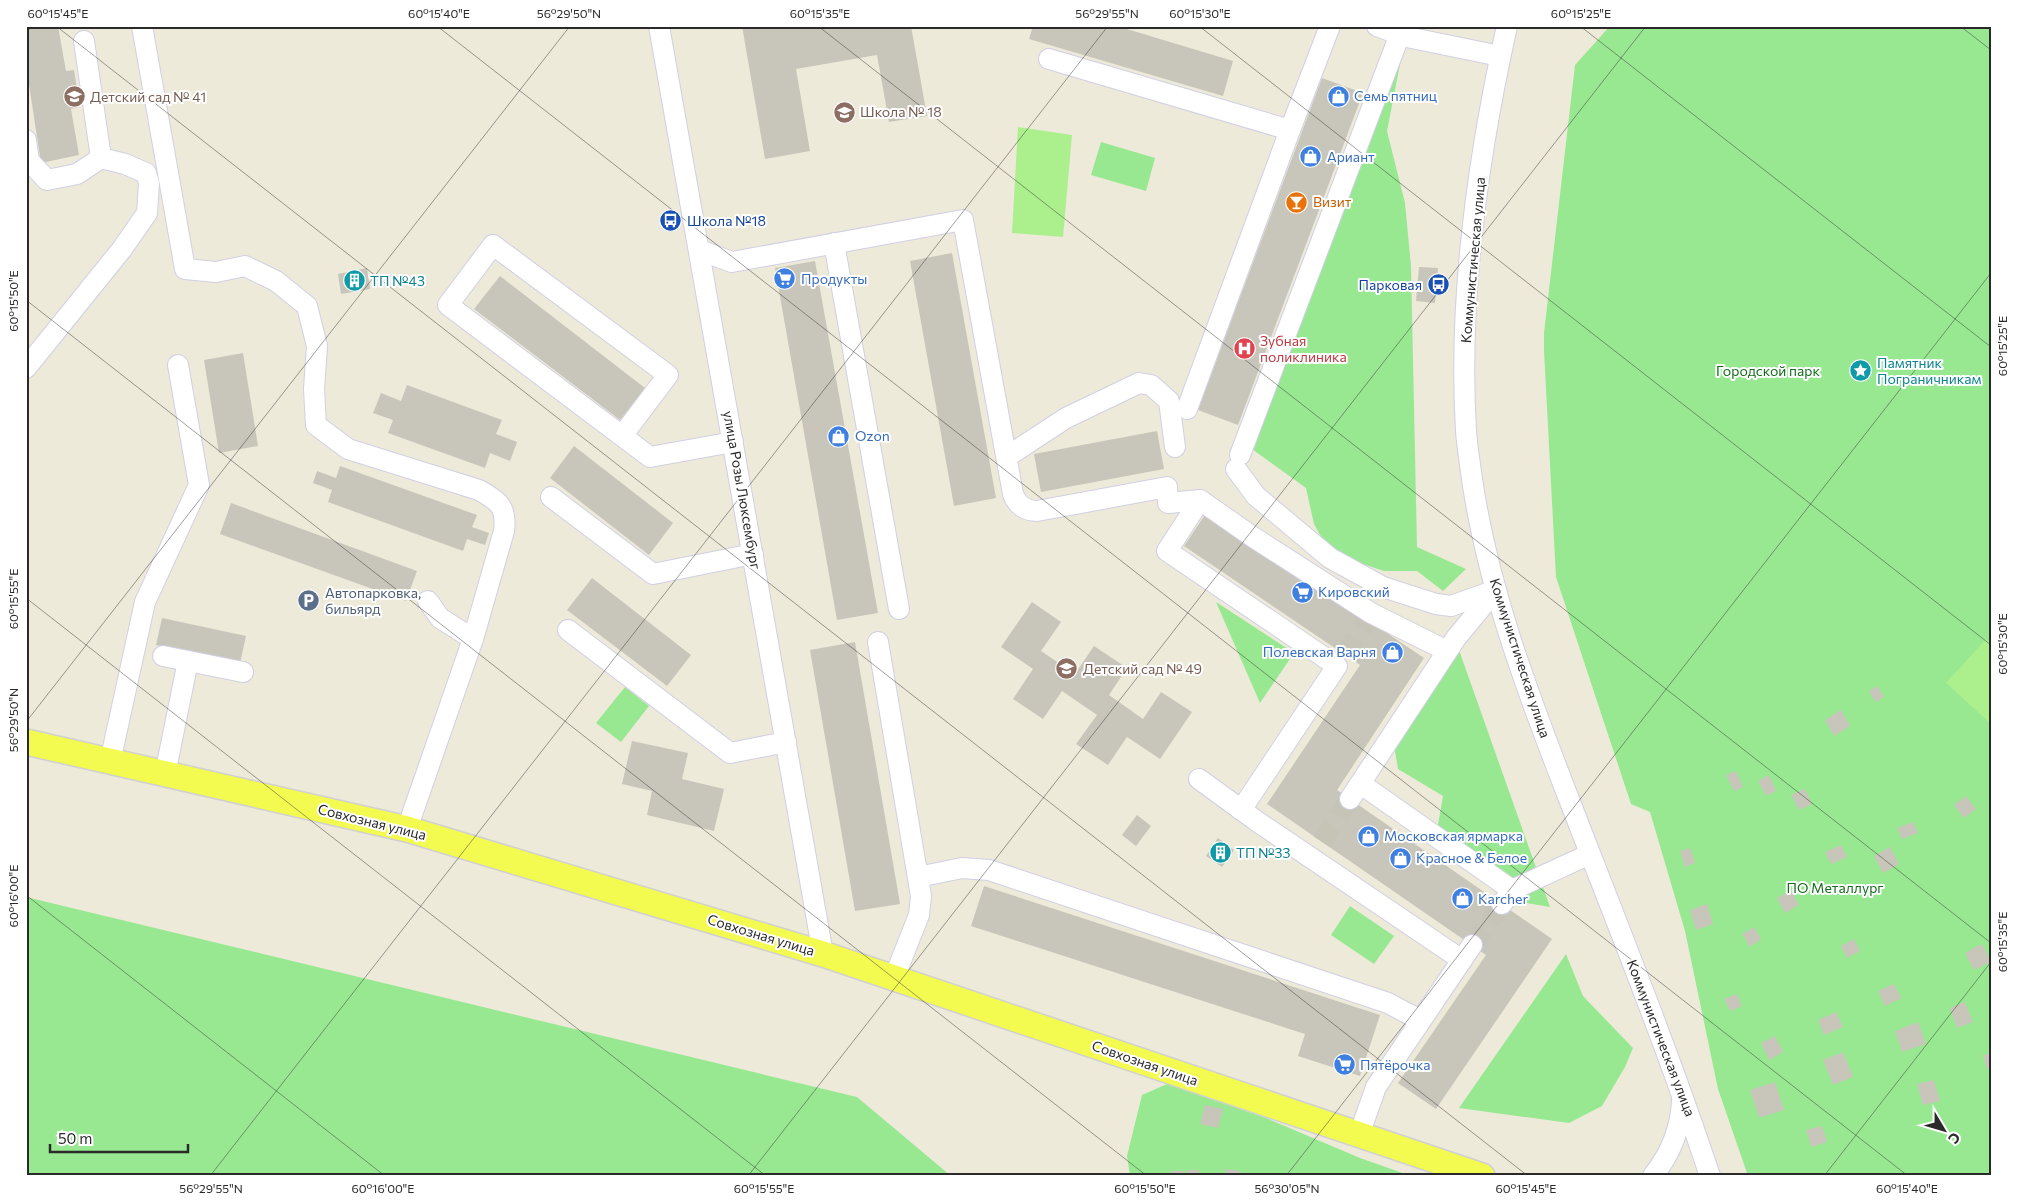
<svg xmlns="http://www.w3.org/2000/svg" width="2017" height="1202" font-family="Commissioner,sans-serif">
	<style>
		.green { fill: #98e892 }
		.pitch { fill: #abf08d }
		.building { fill: #c8c6ba }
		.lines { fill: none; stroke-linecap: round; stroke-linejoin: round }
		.minor-tunnel { stroke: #c6c4b7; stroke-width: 20; stroke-dasharray: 20 10; stroke-linecap: butt }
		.minor-casing { stroke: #d1cfe4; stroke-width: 22 }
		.major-casing { stroke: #d0d0d0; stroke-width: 28 }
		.minor { stroke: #fff; stroke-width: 20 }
		.major { stroke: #f3fb51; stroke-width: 25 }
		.ticks { fill: none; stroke: #2a2a2a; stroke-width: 1; stroke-opacity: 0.45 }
		.labels { text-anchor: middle; stroke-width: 4; stroke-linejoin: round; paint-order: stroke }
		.shop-label { font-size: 14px; fill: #366cbe; stroke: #fff; text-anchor: start }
		.education-label { font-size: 14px; fill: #785e54; stroke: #fff; text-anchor: start }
		.food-label { font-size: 14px; fill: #c56008; stroke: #fff; text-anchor: start }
		.transit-label { font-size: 14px; fill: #164399; stroke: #fff; text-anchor: start }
		.street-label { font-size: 14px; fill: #2a2a2a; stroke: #fff }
		.culture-label { font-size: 14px; fill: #0d838f; stroke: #fff; text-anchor: start }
		.health-label { font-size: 14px; fill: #be3a42; stroke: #fff; text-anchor: start }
		.park-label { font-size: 14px; fill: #146c1a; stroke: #fff }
		.service-label { font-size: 14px; fill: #4e5e75; stroke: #fff; text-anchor: start }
		.neatline { fill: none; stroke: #2a2a2a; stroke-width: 2 }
		.ticks-label { font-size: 12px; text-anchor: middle; fill: #2a2a2a }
	</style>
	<rect width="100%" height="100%" fill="#edeada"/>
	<!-- green -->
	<g class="green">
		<polygon points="1610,26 1991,26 1991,1176 1748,1176 1718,1089 1685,931 1650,812 1631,804 1556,577 1544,351 1544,333 1575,65"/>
		<polygon points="1397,50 1401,59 1387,131 1405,203 1411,266 1417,547 1466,569 1443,591 1417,571 1384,571 1330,553 1314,524 1306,488 1245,444"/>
		<polygon points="1101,142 1155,158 1146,191 1091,175"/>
		<polygon points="1216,602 1294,653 1260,703"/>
		<polygon points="1459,650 1550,907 1515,901 1492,881 1488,858 1452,862 1438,825 1443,796 1398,769 1394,745"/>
		<polygon points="625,687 649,706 621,742 596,723"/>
		<polygon points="26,897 857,1097 951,1176 26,1176"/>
		<polygon points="1350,906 1394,936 1374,964 1331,935"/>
		<polygon points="1566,954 1583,996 1633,1048 1625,1067 1602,1106 1569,1123 1459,1108"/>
		<polygon points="1167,1084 1266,1118 1360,1158 1411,1176 1130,1176 1127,1156 1142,1095"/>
	</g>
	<!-- pitch -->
	<g class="pitch">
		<polygon points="1018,127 1072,135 1063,237 1012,233"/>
		<polygon points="1986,639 1991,644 1991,724 1946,683"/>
	</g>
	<!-- building -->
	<g class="building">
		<polygon points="26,26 58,26 66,71 74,70 80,107 71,109 79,155 41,163 26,65"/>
		<polygon points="742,26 911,26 927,116 889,122 877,55 796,69 810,151 765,159"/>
		<polygon points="1033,26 1117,26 1233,61 1223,96 1029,39"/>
		<polygon points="1322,78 1363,93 1238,425 1198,410"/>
		<polygon points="952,253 996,498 954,506 910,261"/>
		<polygon points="815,261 878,613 837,620 775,268"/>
		<polygon points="1419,267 1438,268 1435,303 1416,301"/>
		<polygon points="367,268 370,289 341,294 338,274"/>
		<polygon points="500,276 645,388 620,420 474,309"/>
		<polygon points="243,353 258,446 219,453 204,360"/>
		<polygon points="407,385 502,420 496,434 517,442 510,461 490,453 485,468 388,433 393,420 373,413 381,393 401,401"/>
		<polygon points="1157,431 1164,469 1041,492 1034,454"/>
		<polygon points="574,446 673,523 649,555 550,478"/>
		<polygon points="340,466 477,515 472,527 489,533 485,545 467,539 463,551 328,502 332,490 313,483 317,471 336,478"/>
		<polygon points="231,503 417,571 406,601 220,534"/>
		<polygon points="1207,512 1424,658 1337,790 1552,939 1436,1109 1398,1083 1486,955 1267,804 1360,665 1184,546"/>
		<polygon points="592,578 691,655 667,686 567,610"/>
		<polygon points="1032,602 1061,622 1041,651 1075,674 1094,646 1127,668 1109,695 1143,719 1161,692 1192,712 1160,759 1127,737 1108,765 1076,744 1097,715 1062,691 1043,719 1013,699 1033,669 1001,647"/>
		<polygon points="162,618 246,636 240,663 156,645"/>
		<polygon points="855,642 900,904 855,911 810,650"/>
		<polygon points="1877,686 1884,697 1875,702 1869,691"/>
		<polygon points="1841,710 1850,726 1834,736 1825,720"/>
		<polygon points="632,741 688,753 682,779 724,789 714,831 647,815 652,791 622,784"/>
		<polygon points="1736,771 1743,787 1734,791 1726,775"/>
		<polygon points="1769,775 1776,791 1766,796 1758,781"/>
		<polygon points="1805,789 1812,804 1799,810 1791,795"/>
		<polygon points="1966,796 1976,809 1964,818 1954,805"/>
		<polygon points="1137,815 1151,826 1136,846 1122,835"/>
		<polygon points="1913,822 1918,833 1902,839 1897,828"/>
		<polygon points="1218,838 1234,850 1222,867 1206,856"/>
		<polygon points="1841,845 1847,857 1831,864 1825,852"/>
		<polygon points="1890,847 1899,864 1883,873 1874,856"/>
		<polygon points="1690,848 1695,863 1685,867 1680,851"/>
		<polygon points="984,886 1380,1015 1360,1076 1298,1056 1305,1034 971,926"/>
		<polygon points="1791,890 1799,905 1785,913 1777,898"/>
		<polygon points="1707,904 1713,924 1696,930 1690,910"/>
		<polygon points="1754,927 1761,939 1750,947 1742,934"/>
		<polygon points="1854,939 1860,951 1847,958 1841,946"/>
		<polygon points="1982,944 1991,962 1974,970 1965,953"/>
		<polygon points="1894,984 1901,998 1885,1006 1878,991"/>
		<polygon points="1737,994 1742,1006 1730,1011 1724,999"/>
		<polygon points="1965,1002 1973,1022 1957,1028 1950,1008"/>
		<polygon points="1836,1012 1843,1027 1824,1035 1818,1020"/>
		<polygon points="1918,1022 1926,1044 1902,1052 1895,1031"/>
		<polygon points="1775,1036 1783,1052 1769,1060 1761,1043"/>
		<polygon points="1843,1052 1853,1077 1833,1085 1823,1060"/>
		<polygon points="1991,1053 1991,1068 1987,1069 1983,1055"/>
		<polygon points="1934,1080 1940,1101 1923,1105 1917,1084"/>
		<polygon points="1775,1082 1784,1110 1759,1118 1750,1090"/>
		<polygon points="1205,1105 1223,1109 1218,1128 1200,1124"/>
		<polygon points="1822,1126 1827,1142 1811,1147 1806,1130"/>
		<polygon points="1226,1169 1240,1171 1239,1176 1225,1176"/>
		<rect x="1187" y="1170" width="12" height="6"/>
		<rect x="1171" y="1171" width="13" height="5"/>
		<polygon points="1253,1173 1267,1174 1267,1176 1253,1176"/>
	</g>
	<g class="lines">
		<!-- minor-tunnel -->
		<g class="minor-tunnel">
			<polyline points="1345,655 1367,620"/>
			<polyline points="1322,842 1350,799"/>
			<polyline points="1472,945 1502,904"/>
		</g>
		<defs>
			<g id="minor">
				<path d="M142 26 185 269 216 272 245 266 276 281 307 306 317 346 314 389 316 425 348 449 479 490C499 501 507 507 504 531L473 639 407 829"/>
				<polyline points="659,26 823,954"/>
				<polyline points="1377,26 1407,37 1500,56"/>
				<path d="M1507 26C1478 156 1458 298 1466 431 1467 447 1470 463 1472 479 1488 588 1527 691 1567 794 1616 921 1667 1047 1710 1176"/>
				<polyline points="84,41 101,158"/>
				<polyline points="1049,59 1290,130 1187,409"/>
				<polyline points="1290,130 1330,26"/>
				<polyline points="26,140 29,161 47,180 77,174 101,158 125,164 146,173 149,183 147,213 122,249 26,368"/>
				<polyline points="834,243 899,609"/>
				<path d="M699 250 732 262 963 220 1013 494C1017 505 1025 511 1037 511L1167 487 1168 503 1200 500 1167 551 1337 666 1241 810"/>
				<polyline points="622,436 668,375 493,245 448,305 622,436 650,457 733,442"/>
				<polyline points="1240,455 1400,34"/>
				<polyline points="1008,456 1066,418 1139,383 1151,385 1169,401 1175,447"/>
				<polyline points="1236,469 1256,496 1330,558 1383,587 1436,604 1451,606 1496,590"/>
				<polyline points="551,497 653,574 753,554"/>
				<polyline points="1200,500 1253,537 1371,613 1447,651"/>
				<polyline points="428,601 440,618 473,639"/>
				<polyline points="568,630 730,753 786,742"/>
				<polyline points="878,642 921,896 919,915 894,978"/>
				<polyline points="163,656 188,661"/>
				<polyline points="110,762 145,602 199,485 178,365"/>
				<polyline points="165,774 188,661 243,672"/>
				<polyline points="1199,779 1258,822 1462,960"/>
				<polyline points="1361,784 1512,890"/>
				<polyline points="1350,799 1456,638 1494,592"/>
				<polyline points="918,877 962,868 989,870 1388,1003 1420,1020"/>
				<polyline points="1502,904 1512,890 1590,854"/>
				<polyline points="1359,1135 1376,1087 1472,945"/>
				<path d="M1653 1176C1671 1153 1681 1129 1682 1100"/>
			</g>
			<polyline id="major" points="26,742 407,829 823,954 1482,1176"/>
		</defs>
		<!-- minor casing -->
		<use href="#minor" class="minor-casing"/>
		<!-- major casing -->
		<use href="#major" class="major-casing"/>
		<!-- minor -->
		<use href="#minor" class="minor"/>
		<!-- major -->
		<use href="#major" class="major"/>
	</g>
	<!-- ticks -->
	<path class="ticks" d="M56 26 1528 1176M437 26 1908 1176M818 26 1991 943M1199 26 1991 645M1580 26 1991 347M1960 26 1991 50M26 33 32 26M26 300 1147 1176M26 598 766 1176M26 722 570 26M26 895 385 1176M210 1176 1108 26M748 1176 1646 26M1286 1176 1991 273M1824 1176 1991 962"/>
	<!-- icons -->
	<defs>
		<symbol id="shop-disc" viewBox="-11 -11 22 22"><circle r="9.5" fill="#3f7fe0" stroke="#fff"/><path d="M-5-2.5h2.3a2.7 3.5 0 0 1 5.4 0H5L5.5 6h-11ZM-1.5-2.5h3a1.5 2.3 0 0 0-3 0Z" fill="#fff"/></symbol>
		<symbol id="school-disc" viewBox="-11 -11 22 22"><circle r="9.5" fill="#8d6e63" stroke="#fff"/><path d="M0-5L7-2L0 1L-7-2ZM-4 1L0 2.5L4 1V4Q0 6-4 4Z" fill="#fff"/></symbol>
		<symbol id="bar-disc" viewBox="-11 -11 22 22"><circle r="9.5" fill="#e8710a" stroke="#fff"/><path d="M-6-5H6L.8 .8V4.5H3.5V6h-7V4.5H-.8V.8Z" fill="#fff"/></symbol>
		<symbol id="bus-disc" viewBox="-11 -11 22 22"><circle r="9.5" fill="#1a4fb4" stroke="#fff"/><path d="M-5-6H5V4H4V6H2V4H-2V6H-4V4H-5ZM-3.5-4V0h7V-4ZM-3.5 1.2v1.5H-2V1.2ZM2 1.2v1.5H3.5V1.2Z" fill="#fff"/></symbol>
		<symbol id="supermarket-disc" viewBox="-11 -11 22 22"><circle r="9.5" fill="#3f7fe0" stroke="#fff"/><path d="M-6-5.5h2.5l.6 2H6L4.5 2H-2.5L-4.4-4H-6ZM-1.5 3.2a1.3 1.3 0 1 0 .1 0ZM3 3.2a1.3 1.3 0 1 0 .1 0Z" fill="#fff"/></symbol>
		<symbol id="building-disc" viewBox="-11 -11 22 22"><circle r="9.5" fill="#0f9aa8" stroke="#fff"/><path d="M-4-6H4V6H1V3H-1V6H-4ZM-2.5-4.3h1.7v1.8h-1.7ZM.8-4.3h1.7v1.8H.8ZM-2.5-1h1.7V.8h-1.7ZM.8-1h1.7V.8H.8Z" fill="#fff"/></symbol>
		<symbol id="hospital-disc" viewBox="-11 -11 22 22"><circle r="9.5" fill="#e0444e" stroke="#fff"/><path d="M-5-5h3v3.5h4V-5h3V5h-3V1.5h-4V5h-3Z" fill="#fff"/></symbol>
		<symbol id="sight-disc" viewBox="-11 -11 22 22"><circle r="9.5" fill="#0f9aa8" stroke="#fff"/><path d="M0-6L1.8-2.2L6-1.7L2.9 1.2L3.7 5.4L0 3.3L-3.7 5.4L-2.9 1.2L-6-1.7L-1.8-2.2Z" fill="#fff"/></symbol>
		<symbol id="parking-disc" viewBox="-11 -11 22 22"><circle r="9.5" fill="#5c6f8a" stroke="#fff"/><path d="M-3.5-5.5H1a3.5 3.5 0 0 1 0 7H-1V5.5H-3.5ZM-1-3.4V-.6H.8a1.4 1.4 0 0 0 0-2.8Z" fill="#fff"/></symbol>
	</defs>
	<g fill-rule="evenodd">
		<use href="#shop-disc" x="1326" y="84" width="25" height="25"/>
		<use href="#school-disc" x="62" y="84" width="25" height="25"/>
		<use href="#school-disc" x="832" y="100" width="25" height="25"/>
		<use href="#shop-disc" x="1298" y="144" width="25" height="25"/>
		<use href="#bar-disc" x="1284" y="190" width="25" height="25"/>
		<use href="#bus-disc" x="658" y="208" width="25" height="25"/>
		<use href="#supermarket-disc" x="772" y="266" width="25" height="25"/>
		<use href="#building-disc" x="342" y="268" width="25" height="25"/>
		<use href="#bus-disc" x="1426" y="272" width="25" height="25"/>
		<use href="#hospital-disc" x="1232" y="336" width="25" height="25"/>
		<use href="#sight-disc" x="1848" y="358" width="25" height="25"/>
		<use href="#shop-disc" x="826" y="424" width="25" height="25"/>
		<use href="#supermarket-disc" x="1290" y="580" width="25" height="25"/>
		<use href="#parking-disc" x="296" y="588" width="25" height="25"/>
		<use href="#shop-disc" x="1380" y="640" width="25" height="25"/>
		<use href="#school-disc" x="1054" y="656" width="25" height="25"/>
		<use href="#shop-disc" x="1356" y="824" width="25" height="25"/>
		<use href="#building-disc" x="1208" y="840" width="25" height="25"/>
		<use href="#shop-disc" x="1388" y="846" width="25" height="25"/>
		<use href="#shop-disc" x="1450" y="886" width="25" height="25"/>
		<use href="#supermarket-disc" x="1332" y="1052" width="25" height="25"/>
	</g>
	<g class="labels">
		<!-- shop labels -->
		<g class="shop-label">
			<text x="1354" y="101">Семь пятниц</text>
			<text x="1327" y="162">Ариант</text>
			<text x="801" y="284">Продукты</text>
			<text x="855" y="441">Ozon</text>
			<text x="1318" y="597">Кировский</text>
			<text x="1376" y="657" text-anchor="end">Полевская Варня</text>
			<text x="1384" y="841">Московская ярмарка</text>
			<text x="1416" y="863">Красное &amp; Белое</text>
			<text x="1478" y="904">Karcher</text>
			<text x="1360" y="1070">Пятёрочка</text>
		</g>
		<!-- education labels -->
		<g class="education-label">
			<text x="90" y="102">Детский сад № 41</text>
			<text x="860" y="117">Школа № 18</text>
			<text x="1083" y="674">Детский сад № 49</text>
		</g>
		<!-- food labels -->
		<g class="food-label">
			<text x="1313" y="207">Визит</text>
		</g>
		<!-- transit labels -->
		<g class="transit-label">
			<text x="687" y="226">Школа №18</text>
			<text x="1422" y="290" text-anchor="end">Парковая</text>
		</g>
		<!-- street labels -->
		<g class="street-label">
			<text transform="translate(1473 260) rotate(-85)" y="5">Коммунистическая улица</text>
			<text transform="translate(742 490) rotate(80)" y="5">улица Розы Люксембург</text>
			<text transform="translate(1520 658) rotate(72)" y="5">Коммунистическая улица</text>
			<text transform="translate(372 822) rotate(14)" y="5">Совхозная улица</text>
			<text transform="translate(761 935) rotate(17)" y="5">Совхозная улица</text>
			<text transform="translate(1661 1038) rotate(69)" y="5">Коммунистическая улица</text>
			<text transform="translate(1145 1063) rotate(19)" y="5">Совхозная улица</text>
		</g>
		<!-- culture labels -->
		<g class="culture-label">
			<text x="370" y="286">ТП №43</text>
			<text x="1877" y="368">Памятник<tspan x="1877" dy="16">Пограничникам</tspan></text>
			<text x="1236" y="858">ТП №33</text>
		</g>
		<!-- health labels -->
		<g class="health-label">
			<text x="1260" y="346">Зубная<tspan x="1260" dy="16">поликлиника</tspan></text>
		</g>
		<!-- park labels -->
		<g class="park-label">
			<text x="1768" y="376">Городской парк</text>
			<text x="1835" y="893">ПО Металлург</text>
		</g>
		<!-- service labels -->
		<g class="service-label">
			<text x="325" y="598">Автопарковка,<tspan x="325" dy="16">бильярд</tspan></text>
		</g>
	</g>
	<!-- border -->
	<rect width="2017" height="1202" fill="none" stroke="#ffffff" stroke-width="55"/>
	<!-- north arrow -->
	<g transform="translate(1944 1130) rotate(128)" stroke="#ffffff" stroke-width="4" paint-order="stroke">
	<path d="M0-4L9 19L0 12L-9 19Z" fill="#2a2a2a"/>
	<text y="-8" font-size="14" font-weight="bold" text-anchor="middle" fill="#2a2a2a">С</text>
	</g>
	<!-- scale -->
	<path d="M50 1144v8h138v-8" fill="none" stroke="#2a2a2a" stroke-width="2.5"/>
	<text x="58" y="1144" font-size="15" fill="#2a2a2a" stroke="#ffffff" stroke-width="4" paint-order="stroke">50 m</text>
	<rect x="28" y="28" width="1962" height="1146" class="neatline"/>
	<g class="ticks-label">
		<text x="58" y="18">60°15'45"E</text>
		<text x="439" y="18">60°15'40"E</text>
		<text x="569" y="18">56°29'50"N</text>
		<text x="820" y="18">60°15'35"E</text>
		<text x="1107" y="18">56°29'55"N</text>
		<text x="1200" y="18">60°15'30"E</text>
		<text x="1581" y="18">60°15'25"E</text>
		<text transform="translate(14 301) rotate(-90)" y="4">60°15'50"E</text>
		<text transform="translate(2003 346) rotate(-90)" y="4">60°15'25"E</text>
		<text transform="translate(14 599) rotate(-90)" y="4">60°15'55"E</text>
		<text transform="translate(2003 644) rotate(-90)" y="4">60°15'30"E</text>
		<text transform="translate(14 720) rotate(-90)" y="4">56°29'50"N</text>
		<text transform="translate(14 896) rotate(-90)" y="4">60°16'00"E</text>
		<text transform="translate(2003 942) rotate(-90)" y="4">60°15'35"E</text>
		<text x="211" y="1193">56°29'55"N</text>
		<text x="383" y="1193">60°16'00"E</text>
		<text x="764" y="1193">60°15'55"E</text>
		<text x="1145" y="1193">60°15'50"E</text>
		<text x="1287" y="1193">56°30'05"N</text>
		<text x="1526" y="1193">60°15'45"E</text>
		<text x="1907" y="1193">60°15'40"E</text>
	</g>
</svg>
